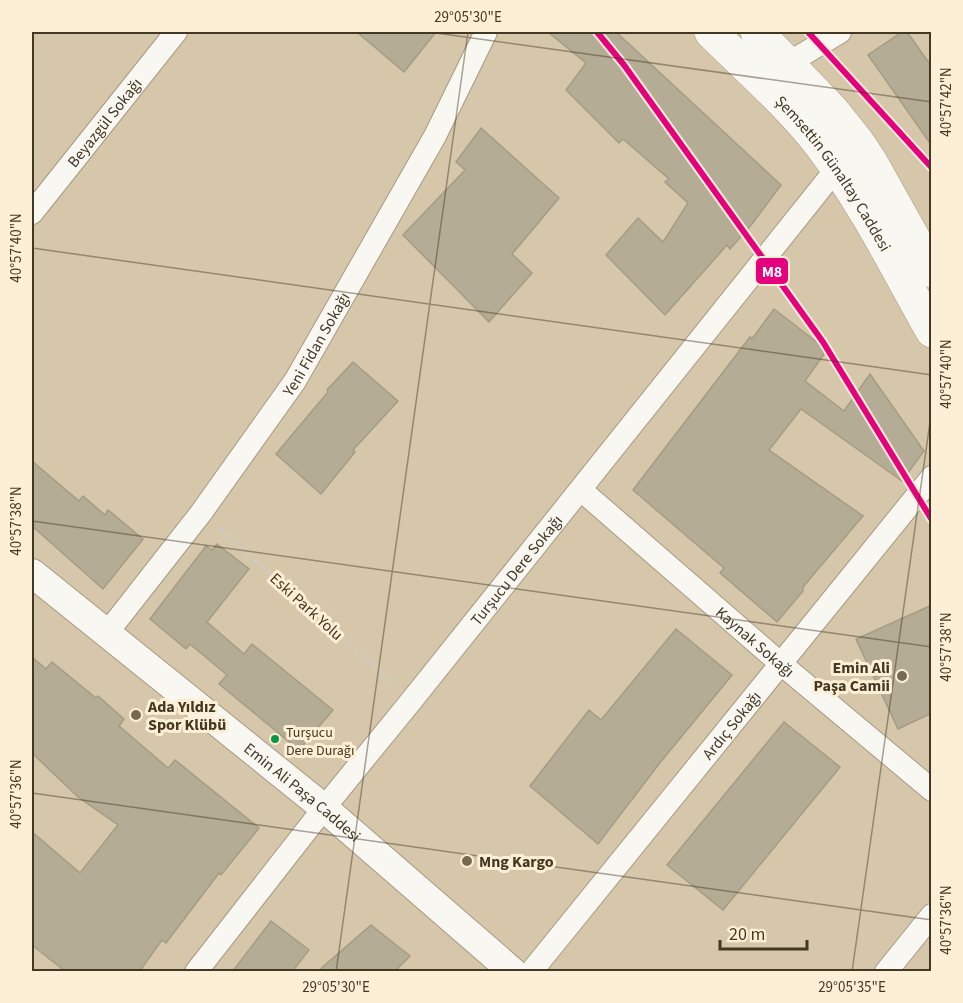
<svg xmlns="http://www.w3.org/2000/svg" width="963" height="1003" font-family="'Source Sans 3',sans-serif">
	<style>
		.building { fill: #b4ac94; stroke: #a49c85; stroke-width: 1.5 }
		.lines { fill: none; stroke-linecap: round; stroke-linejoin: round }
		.minor-casing { stroke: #a69a83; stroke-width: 24 }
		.tertiary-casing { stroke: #a69a83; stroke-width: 30 }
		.primary-casing { stroke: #a69a83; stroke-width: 34 }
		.path { stroke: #cfcac2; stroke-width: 4; stroke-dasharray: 4.5 4.5; stroke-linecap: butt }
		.minor { stroke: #f9f7f2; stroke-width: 22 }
		.tertiary { stroke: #f9f7f2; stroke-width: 28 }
		.primary { stroke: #f9f7f2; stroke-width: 33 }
		.metro-1-casing { stroke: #fdefd5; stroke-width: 10 }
		.metro-1 { stroke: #e5007d; stroke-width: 6 }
		.ticks { fill: none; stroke: #433823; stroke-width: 1.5; stroke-opacity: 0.45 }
		.poi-dot { fill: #766a53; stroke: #fdefd5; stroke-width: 2 }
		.bus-dot { fill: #0a964a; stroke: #fdefd5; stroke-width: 2 }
		.labels { text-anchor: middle; stroke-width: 6; stroke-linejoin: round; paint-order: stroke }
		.bus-label { font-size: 14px; fill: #433823; stroke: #fdefd5; text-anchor: start }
		.street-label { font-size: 16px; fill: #433823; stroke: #fdefd5 }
		.poi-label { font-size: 16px; font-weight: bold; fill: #433823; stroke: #fdefd5; text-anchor: start }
		.line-badge { stroke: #fdefd5; stroke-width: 2 }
		.badge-label { font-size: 16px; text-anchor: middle; font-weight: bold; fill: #fff }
		.neatline { fill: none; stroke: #433823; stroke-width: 2 }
		.ticks-label { font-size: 15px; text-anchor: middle; fill: #433823 }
	</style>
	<rect width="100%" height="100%" fill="#d6c7ab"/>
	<!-- building -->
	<g class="building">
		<polygon points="357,32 436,32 404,72"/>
		<polygon points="548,32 616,32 781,185 752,224 730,249 727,245 665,315 606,255 638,218 663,242 688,203 665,182 669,179 623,139 619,143 566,90 586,63"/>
		<polygon points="902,32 907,32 932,67 932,146 868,55"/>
		<polygon points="481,128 559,198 512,254 532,273 489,322 403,235 465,170 456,162"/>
		<polygon points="774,309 827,350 805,381 844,411 870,374 924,451 902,481 801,409 769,450 863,516 803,587 803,591 777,622 720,573 724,568 633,490 750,337 752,339"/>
		<polygon points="353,362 398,401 353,450 355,452 321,494 276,454 328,392 327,390"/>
		<polygon points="32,461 79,501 83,496 105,515 108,510 143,539 103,589 32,526"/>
		<polygon points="217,544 249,569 207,622 244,654 252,644 333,710 299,750 219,684 227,675 190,644 186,649 150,619 206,546 212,550"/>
		<polygon points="932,605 932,713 898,729 856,639"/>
		<polygon points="676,629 732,675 659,764 598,844 530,786 589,710 601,720"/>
		<polygon points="32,657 46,669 52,662 96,698 98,696 124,719 119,726 168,768 175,760 259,828 221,875 219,873 166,943 162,940 139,972 66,972 32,945 32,832 80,873 118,825 78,797 32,753"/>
		<polygon points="784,722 840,767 723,910 667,865"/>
		<polygon points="271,921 309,950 292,972 232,972"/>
		<polygon points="371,925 410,956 394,972 317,972"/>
	</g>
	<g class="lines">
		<defs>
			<g id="minor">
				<polyline points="777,70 840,32"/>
				<path id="s1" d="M32 213 176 32"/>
				<path id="s2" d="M581 490 780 663 932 790"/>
				<path id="s3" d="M107 633 201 513 295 381 435 136 486 32"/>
				<path id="s4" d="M196 972 324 808 412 700 837 168"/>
				<path id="s5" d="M531 972 932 477"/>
				<polyline points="886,972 932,915"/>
			</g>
			<g id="tertiary">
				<path id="s6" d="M32 573 324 808 513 972"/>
			</g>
			<g id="primary">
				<path id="s7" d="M711 32C748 69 790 105 822 147 865 204 897 269 932 331"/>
				<polyline points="757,32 833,111 857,141 871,162 932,271"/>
			</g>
		</defs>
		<!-- minor casing -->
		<use href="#minor" class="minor-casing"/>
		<!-- tertiary casing -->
		<use href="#tertiary" class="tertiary-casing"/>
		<!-- primary casing -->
		<use href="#primary" class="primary-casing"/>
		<!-- path -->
		<polyline class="path" points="220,529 394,684"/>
		<!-- minor -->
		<use href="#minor" class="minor"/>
		<!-- tertiary -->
		<use href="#tertiary" class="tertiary"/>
		<!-- primary -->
		<use href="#primary" class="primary"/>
		<defs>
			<g id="metro-1">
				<polyline points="597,32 624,65 823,342 932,520"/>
				<polyline points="808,32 932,168"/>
			</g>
		</defs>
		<!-- metro-1 casing -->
		<use href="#metro-1" class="metro-1-casing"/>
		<!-- metro-1 -->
		<use href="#metro-1" class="metro-1"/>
	</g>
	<!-- ticks -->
	<path class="ticks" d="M429 32 932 102M32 248 932 375M32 521 932 647M32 793 932 920M336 972 468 32M852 972 932 408"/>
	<!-- markers -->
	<g class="poi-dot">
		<circle cx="902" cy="676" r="6"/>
		<circle cx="136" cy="715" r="6"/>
		<circle cx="467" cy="861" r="6"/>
	</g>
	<circle class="bus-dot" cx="275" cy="739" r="5"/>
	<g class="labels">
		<!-- bus labels -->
		<g class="bus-label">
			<text x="286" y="737">Turşucu<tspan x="286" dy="18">Dere Durağı</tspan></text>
		</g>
		<!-- street labels -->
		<g class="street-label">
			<text dy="6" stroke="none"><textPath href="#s1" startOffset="116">Beyazgül Sokağı</textPath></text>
			<text dy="6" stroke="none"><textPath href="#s7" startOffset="188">Şemsettin Günaltay Caddesi</textPath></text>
			<text dy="6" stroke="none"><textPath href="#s3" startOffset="357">Yeni Fidan Sokağı</textPath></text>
			<text dy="6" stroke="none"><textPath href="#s4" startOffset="514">Turşucu Dere Sokağı</textPath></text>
			<text transform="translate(307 606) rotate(42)" y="6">Eski Park Yolu</text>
			<text dy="6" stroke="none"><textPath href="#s2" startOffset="231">Kaynak Sokağı</textPath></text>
			<text dy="6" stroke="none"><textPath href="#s5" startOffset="318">Ardıç Sokağı</textPath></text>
			<text dy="6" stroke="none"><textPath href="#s6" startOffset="348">Emin Ali Paşa Caddesi</textPath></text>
		</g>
		<!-- poi labels -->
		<g class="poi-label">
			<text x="890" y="673" text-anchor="end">Emin Ali<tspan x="890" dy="18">Paşa Camii</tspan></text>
			<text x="148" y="712">Ada Yıldız<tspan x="148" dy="18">Spor Klübü</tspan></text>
			<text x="479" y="867">Mng Kargo</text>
		</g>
	</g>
	<rect class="line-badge" x="755" y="257" width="34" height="28" rx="6" fill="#e5007d"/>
	<g class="badge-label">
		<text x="772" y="277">M8</text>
	</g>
	<!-- border -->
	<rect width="963" height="1003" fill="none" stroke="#fdefd5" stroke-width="66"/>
	<!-- scale -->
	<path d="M720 940v9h87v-9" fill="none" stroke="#433823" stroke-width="3"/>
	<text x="729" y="940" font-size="18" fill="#433823" stroke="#fdefd5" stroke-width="4.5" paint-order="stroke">20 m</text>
	<rect x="33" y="33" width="897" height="937" class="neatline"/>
	<g class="ticks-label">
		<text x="468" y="22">29°05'30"E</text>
		<text transform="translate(946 102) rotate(-90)" y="5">40°57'42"N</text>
		<text transform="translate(16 248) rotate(-90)" y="5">40°57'40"N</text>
		<text transform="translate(946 374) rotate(-90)" y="5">40°57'40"N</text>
		<text transform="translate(16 521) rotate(-90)" y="5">40°57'38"N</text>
		<text transform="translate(946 647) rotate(-90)" y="5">40°57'38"N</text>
		<text transform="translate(16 794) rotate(-90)" y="5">40°57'36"N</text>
		<text transform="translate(946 920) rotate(-90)" y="5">40°57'36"N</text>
		<text x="336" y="992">29°05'30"E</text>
		<text x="852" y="992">29°05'35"E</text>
	</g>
</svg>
